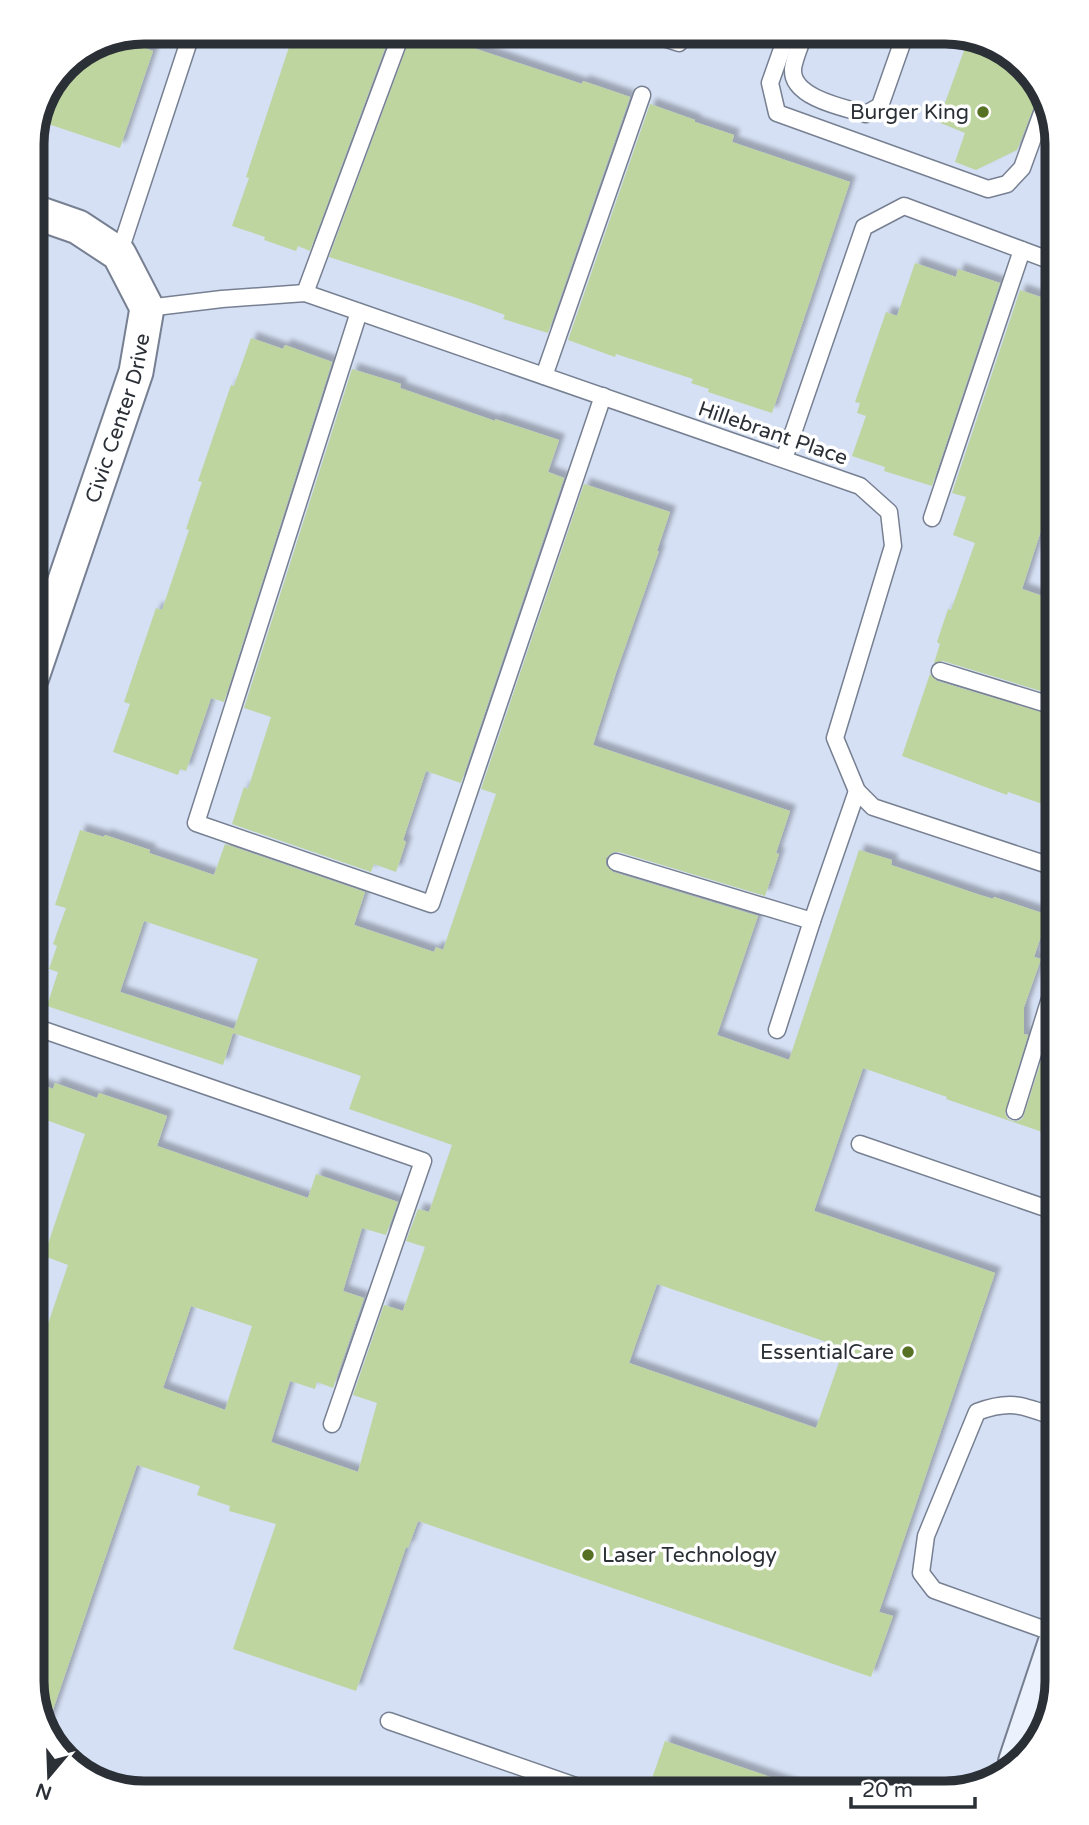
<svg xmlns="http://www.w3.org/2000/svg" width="1089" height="1825" font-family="'Varela Round',sans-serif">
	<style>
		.building { fill: #bed59f; fill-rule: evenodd; filter: url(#shadow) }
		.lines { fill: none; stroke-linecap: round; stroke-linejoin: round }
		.lane-casing { stroke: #778092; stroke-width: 19 }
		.street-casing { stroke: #778092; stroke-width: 37 }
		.secondary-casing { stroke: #778092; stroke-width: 42 }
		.lane { stroke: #fff; stroke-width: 16 }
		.street { stroke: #fff; stroke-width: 33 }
		.secondary { stroke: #ebf1fd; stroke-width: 38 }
		.poi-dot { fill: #567124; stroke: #fff; stroke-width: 2.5 }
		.labels { text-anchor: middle; stroke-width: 7; stroke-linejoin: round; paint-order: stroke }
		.poi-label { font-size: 21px; fill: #2b2f36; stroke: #fff; text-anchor: end }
		.street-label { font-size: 21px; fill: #2b2f36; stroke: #fff }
		.rim { fill: none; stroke: #2b2f36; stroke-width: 9 }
	</style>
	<defs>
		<filter id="shadow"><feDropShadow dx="6" dy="-6" stdDeviation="2" flood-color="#0004"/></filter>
	</defs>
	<rect width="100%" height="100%" fill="#d5e0f4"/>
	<!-- building -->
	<g class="building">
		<polygon points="294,32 391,32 310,251 298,246 296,251 264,240 265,237 232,226 249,178 246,177"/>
		<polygon points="412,32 425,32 582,84 583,81 630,97 548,333 503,319 505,315 469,302 329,257"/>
		<polygon points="969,37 1008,51 1041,89 1017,150 976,170 955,162 965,133 938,122"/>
		<polygon points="122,40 153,51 120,148 39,121 65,64"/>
		<polygon points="650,104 695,120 695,122 734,135 732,142 850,182 772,413 708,392 709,389 691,383 693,379 616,354 615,357 568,340"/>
		<polygon points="915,263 956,277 958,269 1000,283 932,486 884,471 885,467 852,456 866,416 857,413 860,403 855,402 886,312 897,316"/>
		<polygon points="1020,290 1058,303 1057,489 1051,507 1049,506 1022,589 1057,601 1057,696 943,661 934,663 940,644 937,642 948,609 951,610 975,543 953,535 966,497 952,493"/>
		<polygon points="251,338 283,349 285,345 332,362 224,702 211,698 186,771 180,769 178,775 113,752 130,704 124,702 156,608 162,610 189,530 186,529 202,482 198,481 231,385 234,386"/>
		<polygon points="352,369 401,384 400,388 495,421 495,419 559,440 548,472 564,478 461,783 426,771 403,840 406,842 396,872 374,864 371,872 232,824 244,787 248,789 271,717 244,708"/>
		<path d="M584 484 670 512 657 551H659L616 673 593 745 790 811 776 853 779 854 765 896 619 852H613L606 858V865L613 872 758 916 717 1035 789 1060 859 850 892 860 891 865 980 895 993 899 994 897 1048 915 1034 957 1041 959 1024 1007V1034L1028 1035 1005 1113 1008 1119 1013 1121H1018L1023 1118 1047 1042 1057 1045V1137L946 1099 947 1097 863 1068 814 1211 995 1273 879 1612 893 1616 871 1677 418 1521 408 1548 406 1547 356 1691 233 1649 276 1524 229 1511 230 1506 197 1495 200 1486 137 1465 45 1733 43 1730 32 1681V1371L68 1265 44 1256 85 1134 32 1115V1081L53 1089 55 1083 97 1098 99 1093 167 1116 157 1146 308 1198 316 1174 398 1202 386 1235 362 1228 343 1291 364 1298 333 1388 317 1382 315 1389 290 1381 271 1442 358 1472 377 1403 353 1395 384 1305 403 1311 425 1247 406 1241 418 1209 429 1212 452 1145 349 1109 361 1076 341 1069 233 1033 223 1065 47 1006 58 972 49 969 57 946 53 944 66 908 55 905 80 830 104 837 105 835 150 850 149 853 214 875 225 844 365 892 354 925 434 952 436 947 443 950 496 794 481 789ZM144 921 258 959 234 1029 120 992ZM657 1284 844 1348 816 1428 629 1363ZM191 1306 252 1326 225 1410 163 1388Z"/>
		<polygon points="930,674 937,681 1057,717 1057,809 1008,792 1007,795 902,756"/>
		<polygon points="665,1741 802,1788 801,1793 647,1793"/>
	</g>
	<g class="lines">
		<defs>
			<g id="lane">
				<polyline points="645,32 679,43"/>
				<polyline points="788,32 770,83 777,113 988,189 1007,184 1022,168 1047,99"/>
				<path d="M805 32C802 41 793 61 793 70 792 98 845 108 866 114L880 106 906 32"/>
				<polyline points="119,254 192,32"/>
				<polyline points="305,293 402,32"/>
				<polyline points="147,308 222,299 305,293 860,486 889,512 893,546 835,738 857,791 873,807 1057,868"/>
				<polyline points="359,312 196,823 431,904 603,396"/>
				<polyline points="544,376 642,95"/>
				<polyline points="784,459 864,227 904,206 1057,263"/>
				<polyline points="932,518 1022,250"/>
				<polyline points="940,671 1057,707"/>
				<polyline points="616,862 812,921"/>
				<polyline points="32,1026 423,1161 332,1424"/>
				<polyline points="777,1030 812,921 857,791"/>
				<polyline points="1015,1111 1057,976"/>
				<polyline points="860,1144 1057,1212"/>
				<path d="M1057 1634 934 1590 921 1573 926 1536 977 1412C1012 1399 1024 1406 1057 1418"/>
				<polyline points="389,1721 587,1790 586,1793"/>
			</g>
			<g id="street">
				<path id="s1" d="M32 677 136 372 147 308 119 254 78 227 32 211"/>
			</g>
			<polyline id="secondary" points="1018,1762 1057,1645"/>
		</defs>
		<!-- lane casing -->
		<use href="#lane" class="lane-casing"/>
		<!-- street casing -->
		<use href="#street" class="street-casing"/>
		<!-- secondary casing -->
		<use href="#secondary" class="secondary-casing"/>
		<!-- lane -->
		<use href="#lane" class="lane"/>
		<!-- street -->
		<use href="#street" class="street"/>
		<!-- secondary -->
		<use href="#secondary" class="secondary"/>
	</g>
	<!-- markers -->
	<g class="poi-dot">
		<circle cx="983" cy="112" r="7"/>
		<circle cx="908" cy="1352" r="7"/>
		<circle cx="588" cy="1555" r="7"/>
	</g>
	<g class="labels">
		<!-- poi labels -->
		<g class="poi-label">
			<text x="969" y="119">Burger King</text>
			<text x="894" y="1359">EssentialCare</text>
			<text x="602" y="1562" text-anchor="start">Laser Technology</text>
		</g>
		<!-- street labels -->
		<g class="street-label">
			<text dy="7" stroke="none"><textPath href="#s1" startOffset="273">Civic Center Drive</textPath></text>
			<text transform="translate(773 433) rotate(19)" y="7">Hillebrant Place</text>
		</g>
	</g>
	<!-- crop -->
	<path d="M0 0H1089V1825H0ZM144 44H945A100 100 0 0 1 1045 144V1681A100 100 0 0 1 945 1781H144A100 100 0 0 1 44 1681V144A100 100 0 0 1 144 44Z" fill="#fff" fill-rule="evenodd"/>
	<path class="rim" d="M144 44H945A100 100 0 0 1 1045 144V1681A100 100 0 0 1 945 1781H144A100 100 0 0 1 44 1681V144A100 100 0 0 1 144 44Z"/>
	<!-- north arrow -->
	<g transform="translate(49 1776) rotate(199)" stroke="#ffffff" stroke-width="5" paint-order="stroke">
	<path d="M0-5L12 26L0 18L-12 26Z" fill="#2b2f36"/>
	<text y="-10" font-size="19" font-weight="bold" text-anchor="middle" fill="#2b2f36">N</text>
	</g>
	<!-- scale -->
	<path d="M851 1797v10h124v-10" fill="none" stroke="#2b2f36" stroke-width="3.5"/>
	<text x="862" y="1797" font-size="21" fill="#2b2f36" stroke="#ffffff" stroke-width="5" paint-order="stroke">20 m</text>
</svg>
